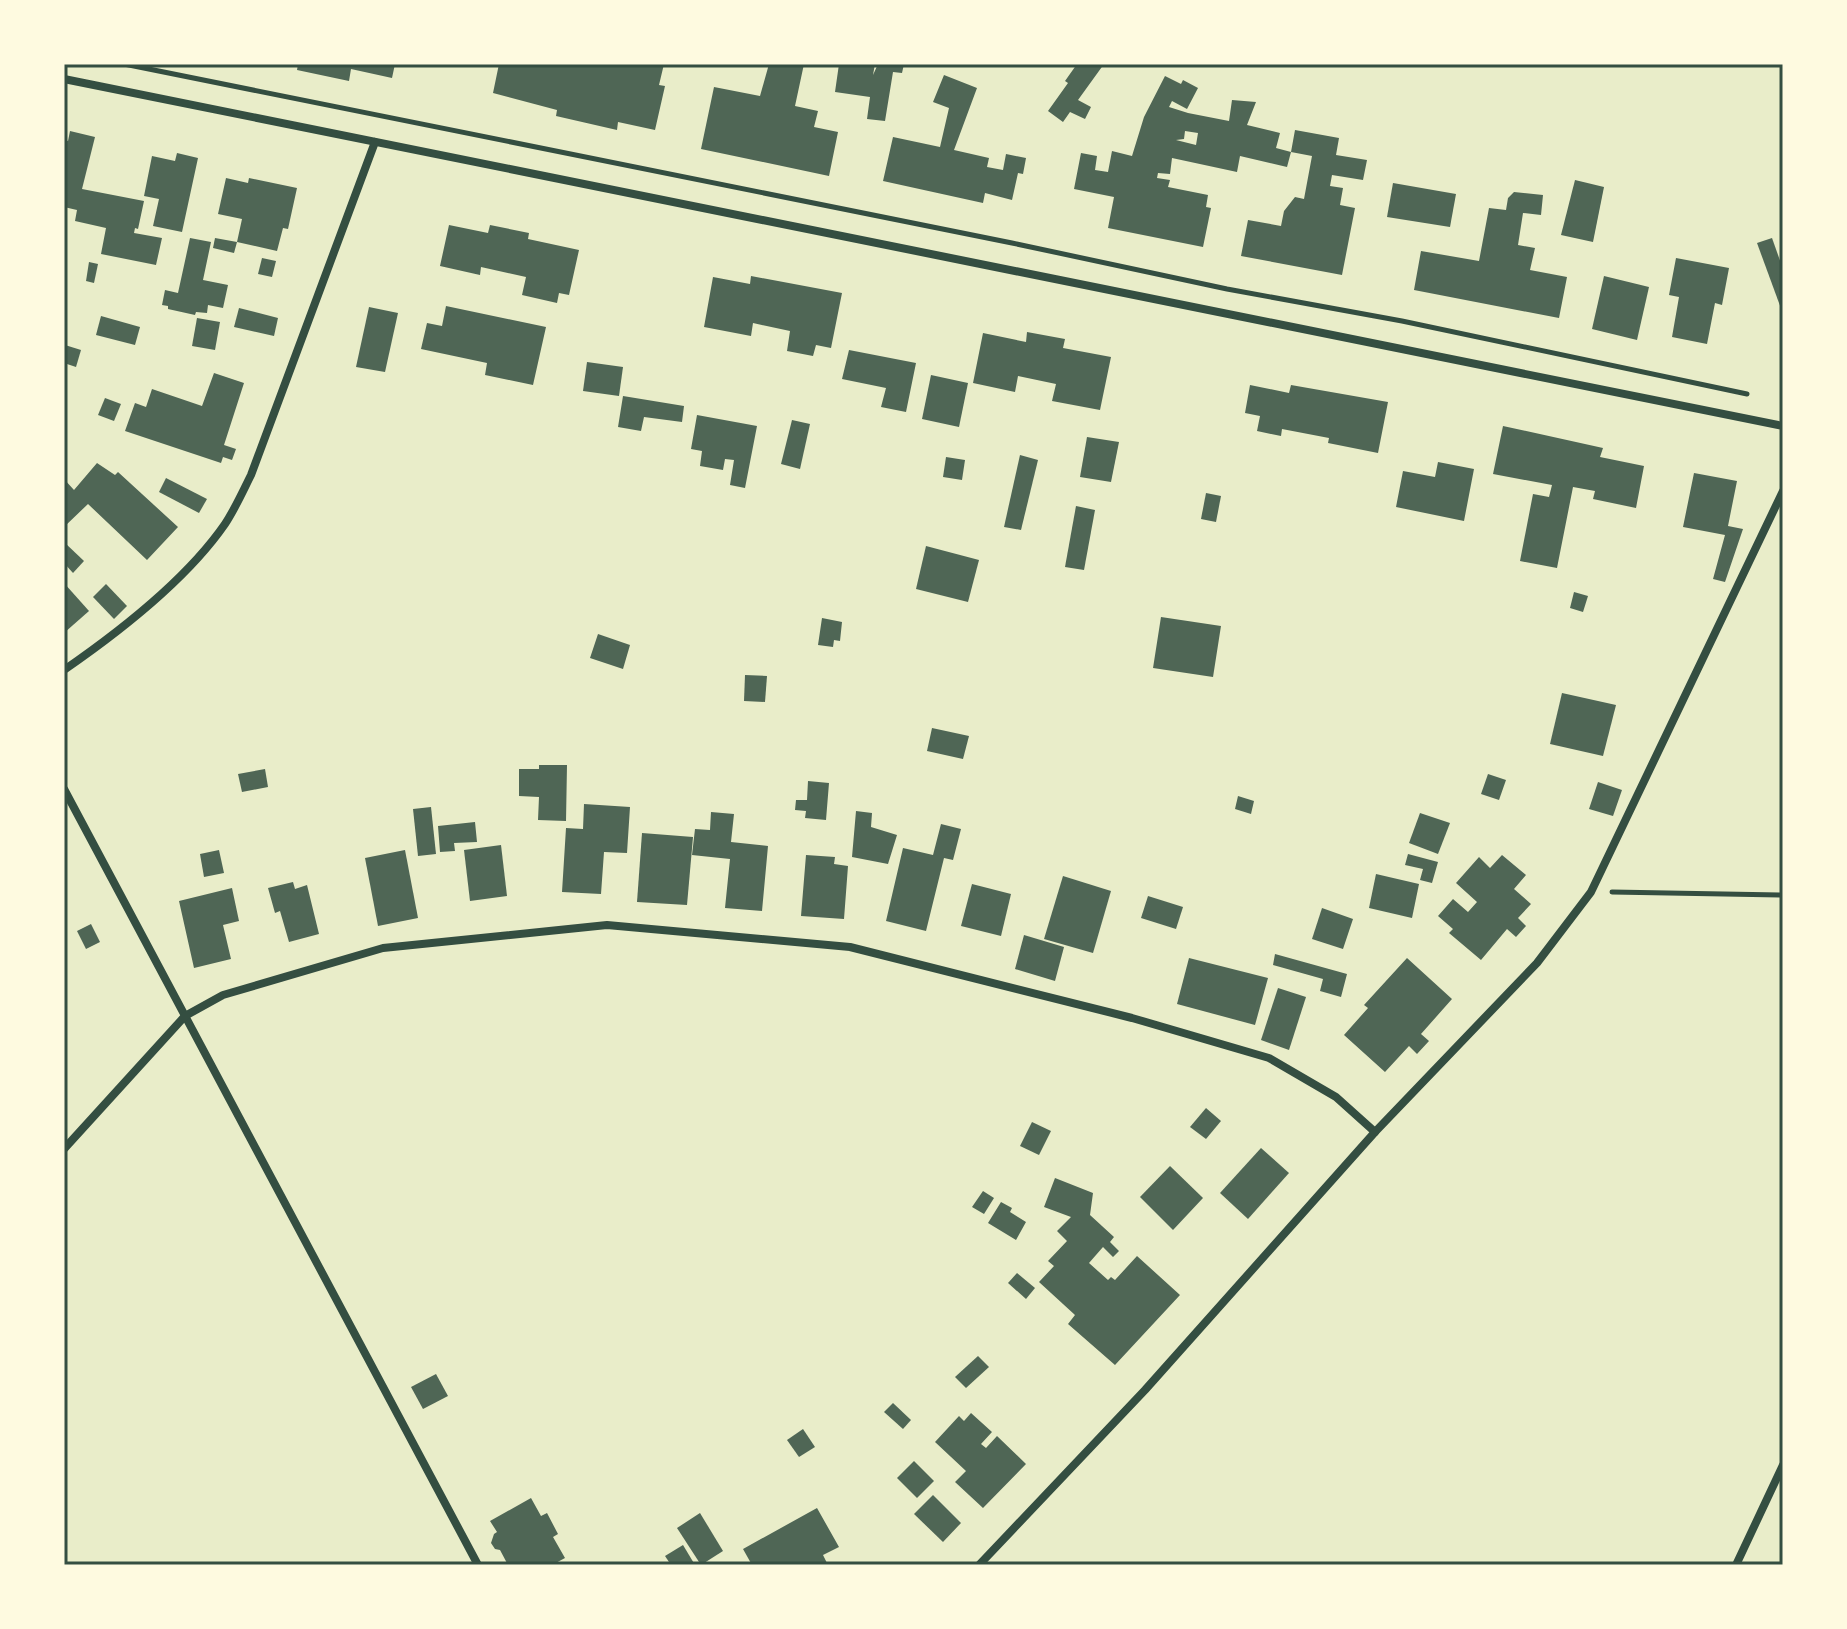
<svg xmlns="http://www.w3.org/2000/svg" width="1847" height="1629" font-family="'Sofia Sans Condensed',sans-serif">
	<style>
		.building { fill: #4f6655; fill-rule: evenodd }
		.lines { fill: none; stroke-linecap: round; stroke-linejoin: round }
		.path { stroke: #344e41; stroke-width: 5 }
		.minor { stroke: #344e41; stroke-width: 8 }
		.neatline { fill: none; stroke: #344e41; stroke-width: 3 }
	</style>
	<rect width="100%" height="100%" fill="#e9edc9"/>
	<!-- building -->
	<g class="building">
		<polygon points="298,64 395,64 392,78 351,69 349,81 297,70"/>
		<polygon points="499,64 664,64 659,85 665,86 655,130 618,122 617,130 556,116 557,110 493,93"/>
		<polygon points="769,64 804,64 795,106 818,111 814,127 838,132 829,176 701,149 714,87 760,96"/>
		<polygon points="839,64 875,64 873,75 878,64 904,64 902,73 893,72 885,121 867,119 870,97 835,92"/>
		<polygon points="1077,64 1104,64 1078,100 1091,107 1085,119 1070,112 1063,122 1048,111 1068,83 1065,81"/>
		<polygon points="944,75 977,88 954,150 989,158 987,167 1003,170 1006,154 1026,158 1023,174 1018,173 1012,200 985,193 983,203 883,181 893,137 940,147 949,108 933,102"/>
		<path d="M1165 76 1181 84 1183 80 1198 88 1187 109 1172 101 1169 107 1188 113 1229 121 1232 100 1256 102 1247 125 1280 133 1276 148 1291 152 1287 167 1240 156 1237 172 1172 158 1170 174 1158 173 1157 178 1170 180 1168 187 1208 195 1206 207 1211 208 1203 247 1108 228 1114 197 1074 189 1081 153 1097 156 1095 170 1108 172 1112 151 1132 156 1144 117ZM1185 131 1198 133 1196 145 1176 140 1184 139Z"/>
		<polygon points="1295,130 1339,138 1336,155 1367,160 1363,180 1332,175 1330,186 1343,188 1340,205 1355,208 1342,275 1241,256 1248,220 1281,226 1284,211 1295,197 1304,199 1312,156 1291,152"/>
		<polygon points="70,131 95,137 82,189 144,201 138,229 135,228 134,233 162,238 156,265 101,254 106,228 75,221 77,210 64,207 64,140 68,141"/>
		<polygon points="177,153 198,158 182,232 153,226 159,199 144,196 152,156 175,161"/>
		<polygon points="226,178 248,183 249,178 297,188 288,229 283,228 277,251 237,242 242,219 218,214"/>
		<polygon points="1575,180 1604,187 1593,242 1561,235"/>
		<polygon points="1393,183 1456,194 1450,227 1387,217"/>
		<polygon points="1514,192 1543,195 1541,215 1523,213 1518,245 1535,248 1530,270 1567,277 1559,318 1414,290 1421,251 1479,261 1489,208 1506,210 1508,198"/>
		<polygon points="449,225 488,233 490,225 529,233 528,239 579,250 569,295 559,293 557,303 522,295 526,277 481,267 480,275 440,266"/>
		<polygon points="190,238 211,242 203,280 228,285 223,308 208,305 207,313 196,312 195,315 168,309 168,306 162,305 165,290 178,293"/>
		<polygon points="215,238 237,242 234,253 213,248"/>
		<polygon points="1772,238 1783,269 1783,314 1757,243"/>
		<polygon points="262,258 276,261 272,277 258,274"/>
		<polygon points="1676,258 1729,268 1722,305 1715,303 1707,344 1672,337 1679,297 1669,295"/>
		<polygon points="89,262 98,264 94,283 86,281"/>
		<polygon points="751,276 842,293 831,348 816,345 813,356 787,351 790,331 753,323 751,336 704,327 713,277 750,284"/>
		<polygon points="1604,276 1649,287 1637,340 1592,329"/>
		<polygon points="446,306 546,327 533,385 485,375 487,363 421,349 427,323 442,326"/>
		<polygon points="369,307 398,313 385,372 356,367"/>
		<polygon points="239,308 278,318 274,336 234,327"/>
		<polygon points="101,316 140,327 135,345 96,335"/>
		<polygon points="197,318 220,322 215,350 192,346"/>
		<polygon points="1027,332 1065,339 1063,348 1111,357 1100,410 1052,401 1056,384 1018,376 1015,392 973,383 983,333 1026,342"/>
		<polygon points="65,345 81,350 76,367 64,363"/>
		<polygon points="849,350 916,363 906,412 881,407 886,388 842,379"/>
		<polygon points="587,362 623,367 619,396 583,391"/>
		<polygon points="214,373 244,383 224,445 236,449 232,460 223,457 221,463 125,431 135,403 146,407 152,389 202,406"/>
		<polygon points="931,375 968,383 959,427 922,419"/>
		<polygon points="1250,385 1289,393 1291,385 1388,402 1378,453 1328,443 1329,438 1282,429 1281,436 1257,431 1260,416 1245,413"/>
		<polygon points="623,396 684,406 682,422 644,417 641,431 618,427"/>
		<polygon points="105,398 121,404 114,421 98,415"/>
		<polygon points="697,415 757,426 745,488 730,485 734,460 725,459 723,470 700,466 702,451 691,449"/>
		<polygon points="792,420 810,424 800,469 781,464"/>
		<polygon points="1503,426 1603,448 1600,457 1644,466 1636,508 1593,499 1595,491 1573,487 1557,568 1520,561 1533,494 1549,497 1552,485 1493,474"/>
		<polygon points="1087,437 1119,442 1111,482 1080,477"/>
		<polygon points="1020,455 1038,460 1021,530 1004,527"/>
		<polygon points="946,457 965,460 962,480 943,477"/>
		<polygon points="1438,462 1474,469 1464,521 1396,507 1403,471 1435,477"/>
		<polygon points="97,463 115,475 118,472 178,527 147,560 88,504 64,527 64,479 74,490"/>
		<polygon points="1694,473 1737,481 1728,526 1743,529 1725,582 1713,579 1725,535 1683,527"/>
		<polygon points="166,478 207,499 199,513 159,492"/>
		<polygon points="1206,493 1221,496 1216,522 1201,519"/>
		<polygon points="1076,506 1095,510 1084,570 1065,567"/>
		<polygon points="64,542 84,561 73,573 64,563"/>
		<polygon points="926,546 979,560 968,602 916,589"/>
		<polygon points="64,583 89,611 64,633"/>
		<polygon points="106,584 127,606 114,619 93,597"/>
		<polygon points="1574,592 1588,596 1583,612 1570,608"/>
		<polygon points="1161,617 1221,626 1213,677 1153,668"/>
		<polygon points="822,618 842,622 840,641 834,640 833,647 818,645"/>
		<polygon points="598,634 630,645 623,669 590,658"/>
		<polygon points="745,675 767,676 765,702 744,701"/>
		<polygon points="1562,693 1616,705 1603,756 1550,744"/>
		<polygon points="932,728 969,736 963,759 927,751"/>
		<polygon points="539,765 567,765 566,821 538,820 539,797 519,796 519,769 539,769"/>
		<polygon points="265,769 268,787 242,792 238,774"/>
		<polygon points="1488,774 1506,780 1499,800 1481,794"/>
		<polygon points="808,781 829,783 826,820 805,818 806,811 795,810 796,800 807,800"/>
		<polygon points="1598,782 1622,790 1613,816 1589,809"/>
		<polygon points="1238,796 1254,801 1251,814 1235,809"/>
		<polygon points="584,804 630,807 627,853 604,852 601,894 562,892 566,828 583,829"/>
		<polygon points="431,807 436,854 418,856 413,809"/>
		<polygon points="856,811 872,813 871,827 897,835 888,864 852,857"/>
		<polygon points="711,812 734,814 731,842 768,846 762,911 725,908 730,859 692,855 695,829 710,830"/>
		<polygon points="1420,813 1450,823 1438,854 1409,843"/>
		<polygon points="475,822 477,842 454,843 455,851 440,852 438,826"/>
		<polygon points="941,824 961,829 953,860 944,858 926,931 886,921 903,848 933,855"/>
		<polygon points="642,833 693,837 687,905 637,902"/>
		<polygon points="501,845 507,896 470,901 464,850"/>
		<polygon points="219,850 224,873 204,877 200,854"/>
		<polygon points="405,850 418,918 378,926 365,858"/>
		<polygon points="1408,854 1438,862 1432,883 1420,880 1423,869 1405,865"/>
		<polygon points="806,855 835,857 834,864 848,866 844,919 801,916"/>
		<polygon points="1502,855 1526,875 1514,889 1531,904 1518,918 1526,926 1516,937 1507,929 1481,960 1449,933 1453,929 1438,916 1453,899 1468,912 1477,902 1456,883 1479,857 1490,868"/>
		<polygon points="1376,874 1419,884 1412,918 1369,908"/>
		<polygon points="1063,876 1111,891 1093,953 1044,939"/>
		<polygon points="293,882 295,889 307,885 319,934 289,942 280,911 275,913 268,888"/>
		<polygon points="972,884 1011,894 1001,936 961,926"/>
		<polygon points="232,888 239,921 223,925 231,959 194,968 179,901"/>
		<polygon points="1148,896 1183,907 1176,929 1141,918"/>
		<polygon points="1322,908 1353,919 1343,949 1312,939"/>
		<polygon points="91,924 100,942 86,949 77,931"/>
		<polygon points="1024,935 1064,947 1055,981 1015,969"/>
		<polygon points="1275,954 1347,974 1341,997 1320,991 1323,979 1273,965"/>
		<polygon points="1189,958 1268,978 1255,1025 1177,1004"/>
		<polygon points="1407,958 1452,999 1421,1034 1429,1041 1417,1054 1409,1046 1385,1072 1344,1035 1368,1008 1364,1005"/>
		<polygon points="1278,988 1306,997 1289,1050 1261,1040"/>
		<polygon points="1206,1108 1221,1121 1206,1139 1190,1127"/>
		<polygon points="1032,1122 1051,1131 1039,1155 1020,1146"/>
		<polygon points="1261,1148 1289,1173 1248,1219 1220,1193"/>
		<polygon points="1170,1166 1203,1198 1173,1230 1140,1197"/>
		<polygon points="1055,1178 1093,1193 1090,1215 1114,1237 1110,1242 1119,1251 1113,1257 1103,1247 1089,1263 1108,1280 1111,1277 1115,1280 1137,1256 1180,1295 1115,1365 1068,1324 1075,1315 1039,1282 1054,1266 1048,1261 1067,1241 1057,1231 1071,1217 1044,1207"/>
		<polygon points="983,1191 994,1198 984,1214 972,1207"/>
		<polygon points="1001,1202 1012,1208 1010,1212 1026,1222 1016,1240 988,1223"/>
		<polygon points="1017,1273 1035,1288 1026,1299 1008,1283"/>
		<polygon points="978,1356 989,1367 966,1388 955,1377"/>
		<polygon points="436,1374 448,1396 423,1409 411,1387"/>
		<polygon points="893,1403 911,1420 903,1429 884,1412"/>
		<polygon points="971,1413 992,1432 981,1444 986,1448 997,1436 1026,1464 983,1508 955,1482 966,1471 935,1442 959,1416 964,1421"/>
		<polygon points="803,1429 815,1447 799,1457 787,1440"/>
		<polygon points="914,1461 934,1481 917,1498 897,1478"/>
		<polygon points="933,1495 961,1523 943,1542 914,1514"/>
		<polygon points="531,1498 541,1516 547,1513 558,1534 553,1537 565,1558 552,1565 508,1565 500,1550 495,1549 491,1543 494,1534 497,1532 490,1521"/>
		<polygon points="817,1508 839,1547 823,1555 828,1565 752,1565 743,1549"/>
		<polygon points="700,1513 723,1551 701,1565 677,1528"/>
		<polygon points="683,1545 695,1565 671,1565 665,1556"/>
	</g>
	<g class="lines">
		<!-- path -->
		<g class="path">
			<polyline points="124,64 1012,243 1227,289 1402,321 1747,394"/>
			<polyline points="1612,892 1783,895"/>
		</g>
		<!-- minor -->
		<g class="minor">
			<polyline points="64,79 1783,426"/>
			<path d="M64 670C119 632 187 579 225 524 235 509 243 491 251 475L375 142"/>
			<polyline points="64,789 478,1565"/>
			<polyline points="64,1149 185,1016 223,995 383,948 607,925 850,947 1132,1018 1269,1058 1336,1097 1375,1132"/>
			<polyline points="979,1565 1145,1390 1375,1132 1537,963 1591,892 1783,491"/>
			<polyline points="1736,1565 1783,1465"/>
		</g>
	</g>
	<!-- border -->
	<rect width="1847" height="1629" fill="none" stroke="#fefae0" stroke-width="132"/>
	<rect x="66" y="66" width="1715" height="1497" class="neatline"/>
</svg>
